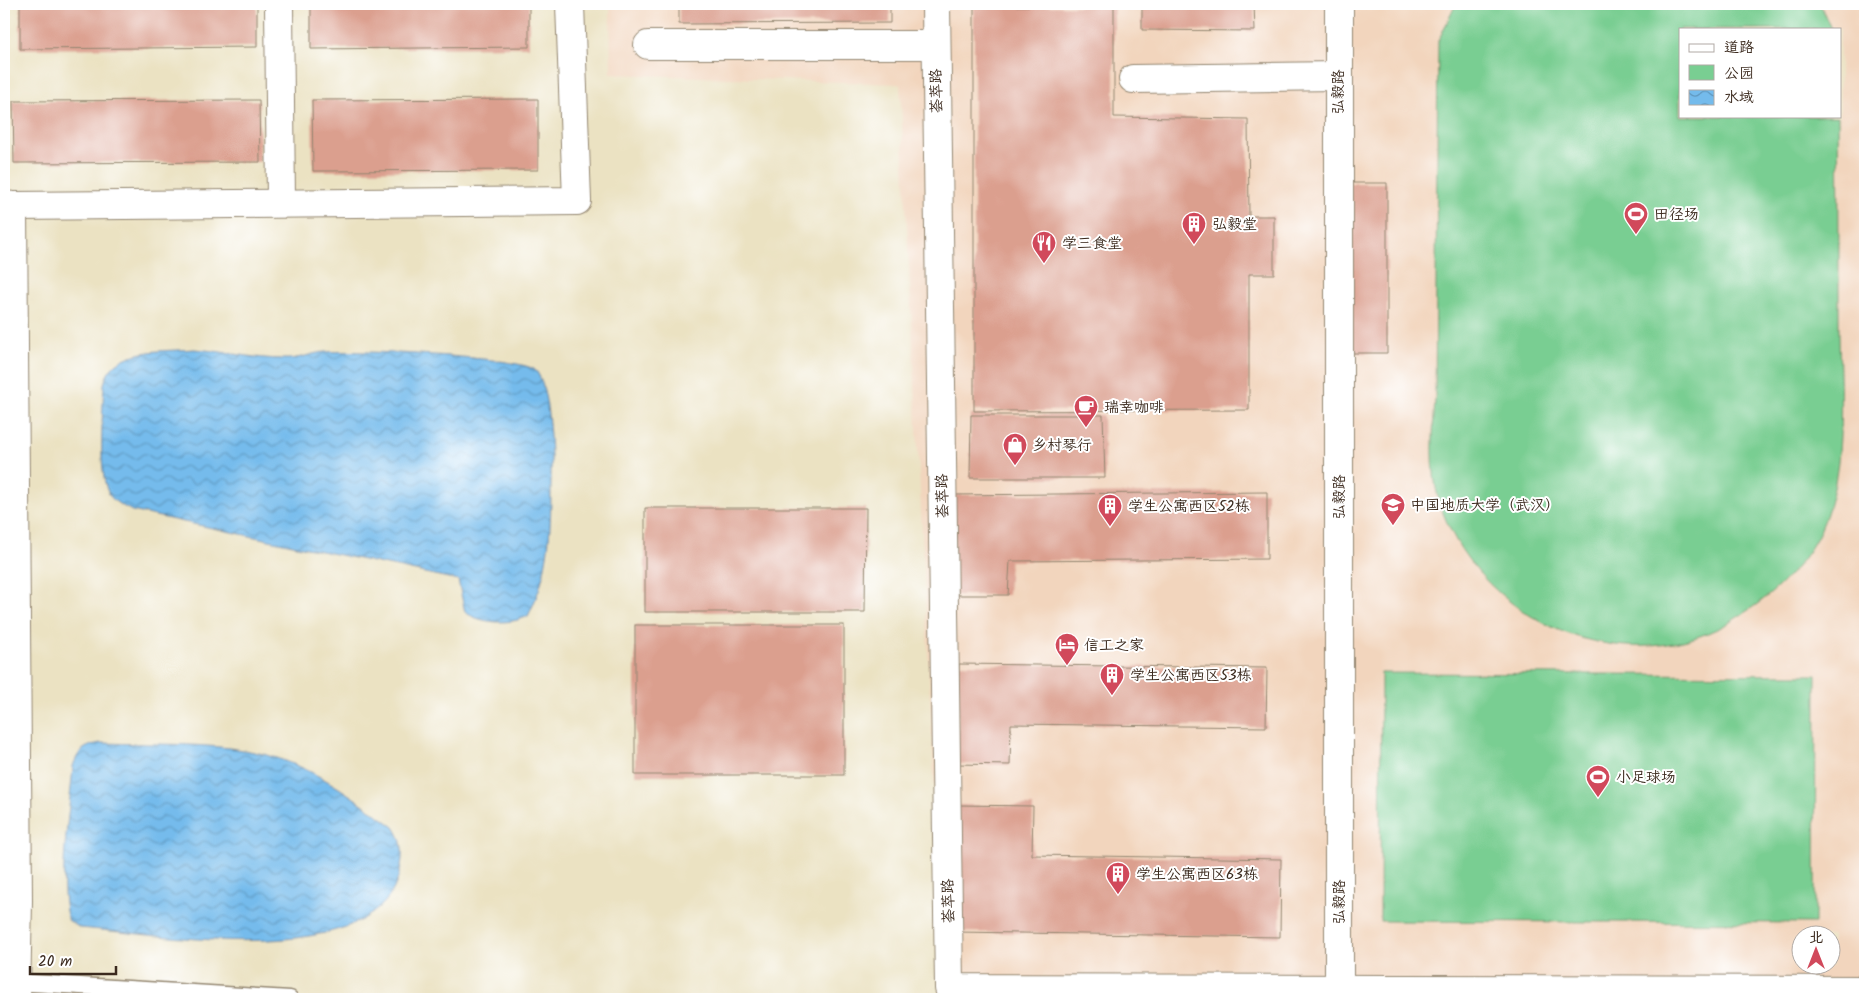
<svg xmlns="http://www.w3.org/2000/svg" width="1869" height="1003" font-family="Kalam,'LXGW WenKai TC',sans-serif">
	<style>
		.built { fill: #f2d5bd; fill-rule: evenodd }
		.green { fill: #79ce92; stroke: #5a7c58 }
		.water { fill: url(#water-waves); stroke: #587285 }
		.building { fill: #db9f8e }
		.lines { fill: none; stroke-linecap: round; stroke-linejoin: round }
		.service-casing { stroke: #938670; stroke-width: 19 }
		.minor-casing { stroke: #938670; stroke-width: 30 }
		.service { stroke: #fff; stroke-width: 16 }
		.minor { stroke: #fff; stroke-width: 28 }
		.labels { text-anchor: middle; stroke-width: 4; stroke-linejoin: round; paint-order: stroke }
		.street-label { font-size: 15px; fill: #3b2a1e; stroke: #fff }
		.poi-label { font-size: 15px; fill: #3b2a1e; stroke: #fff; text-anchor: start }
	</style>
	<defs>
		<pattern id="water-waves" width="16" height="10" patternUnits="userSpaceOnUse" patternTransform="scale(1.25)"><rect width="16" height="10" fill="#74bbec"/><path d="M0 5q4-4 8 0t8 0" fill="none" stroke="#6098bf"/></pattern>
	</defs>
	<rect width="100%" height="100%" fill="#fff"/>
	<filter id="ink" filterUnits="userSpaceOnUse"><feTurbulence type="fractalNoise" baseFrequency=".02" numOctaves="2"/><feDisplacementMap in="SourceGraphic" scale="10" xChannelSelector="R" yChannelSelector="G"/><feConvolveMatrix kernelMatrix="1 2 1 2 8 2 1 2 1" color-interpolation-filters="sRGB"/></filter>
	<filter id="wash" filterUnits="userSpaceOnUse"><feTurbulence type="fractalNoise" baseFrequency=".0096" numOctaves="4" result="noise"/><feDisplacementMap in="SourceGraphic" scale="20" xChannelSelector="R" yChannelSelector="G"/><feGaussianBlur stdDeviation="1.12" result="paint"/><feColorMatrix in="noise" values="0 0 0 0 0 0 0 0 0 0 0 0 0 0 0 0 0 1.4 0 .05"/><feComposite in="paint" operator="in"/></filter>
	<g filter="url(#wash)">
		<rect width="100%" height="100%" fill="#ebe2c2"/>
		<!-- built -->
		<path class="built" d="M610 4H1865V999H945L900 84 611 74ZM1680 29H1840V116H1680ZM1802 936H1832V966H1802Z"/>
		<!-- green -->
		<g class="green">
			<path d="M1456 4H1820L1831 29H1680V116H1838C1839 189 1839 262 1839 334 1840 398 1847 470 1821 529 1806 562 1777 592 1747 611 1737 617 1727 625 1717 629 1608 680 1473 613 1439 501 1430 470 1433 431 1435 400L1438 41Z"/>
			<polygon points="1381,673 1816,675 1815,923 1380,921"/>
		</g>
		<!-- water -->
		<g class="water">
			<path d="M194 349C224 351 254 359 284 359 298 360 311 353 325 352 353 350 519 356 535 370 549 382 552 455 551 476 551 525 551 571 528 616 511 625 481 624 465 612L458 580 132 511C125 507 115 503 110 496 97 476 103 409 104 384 113 346 163 352 194 349Z"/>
			<path d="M101 743C156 745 232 741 283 760 325 775 359 801 394 827 406 844 403 862 397 881 366 971 155 934 80 928L68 920C57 880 70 809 73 766 79 750 84 746 101 743Z"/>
		</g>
		<g id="blocks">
			<!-- building -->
			<g class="building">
				<polygon points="20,4 257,4 257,47 20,49"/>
				<polygon points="311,4 529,4 529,47 311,49"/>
				<polygon points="679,4 890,4 890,23 679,24"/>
				<polygon points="1142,4 1254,4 1255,31 1142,30"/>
				<polygon points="974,6 1114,6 1114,117 1248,119 1249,216 1274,216 1274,274 1249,274 1249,410 974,411"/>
				<polygon points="538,99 538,170 313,171 312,100"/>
				<polygon points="259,100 260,162 14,163 13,101"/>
				<polygon points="1340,183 1387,183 1387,353 1341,353"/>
				<polygon points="971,415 1103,415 1105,478 970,478"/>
				<polygon points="1267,492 1267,559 1010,561 1008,595 953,595 953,495"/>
				<polygon points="645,508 866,508 865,612 645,612"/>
				<rect x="635" y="625" width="209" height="150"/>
				<polygon points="959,664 1267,668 1266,727 1011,724 1010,765 957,764"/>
				<polygon points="958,805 1033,806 1032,855 1281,859 1280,937 956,932"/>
			</g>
		</g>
	</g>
	<g filter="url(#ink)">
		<use href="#blocks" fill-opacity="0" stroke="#938670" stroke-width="1"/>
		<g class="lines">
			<defs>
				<polyline id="service" points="16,982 290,999"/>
				<g id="minor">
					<polyline points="279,4 281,202"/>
					<polyline points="936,4 949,988 1865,990"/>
					<polyline points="648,45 936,45"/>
					<polyline points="1133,79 1338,76"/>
					<polyline points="4,205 13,206 577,201 570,4"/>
					<polyline points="13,206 18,901 16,999"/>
					<polyline points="1339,999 1339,4"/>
				</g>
			</defs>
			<!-- service casing -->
			<use href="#service" class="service-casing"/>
			<!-- minor casing -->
			<use href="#minor" class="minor-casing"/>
			<!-- service -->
			<use href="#service" class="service"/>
			<!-- minor -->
			<use href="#minor" class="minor"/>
		</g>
	</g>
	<!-- icons -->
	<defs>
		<symbol id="stadium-pin" viewBox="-11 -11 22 30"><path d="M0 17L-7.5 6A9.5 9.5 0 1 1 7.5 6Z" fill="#d1495b" stroke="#fff"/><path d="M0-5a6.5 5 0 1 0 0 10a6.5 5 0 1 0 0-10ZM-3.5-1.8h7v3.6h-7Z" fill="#fff"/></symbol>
		<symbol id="building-pin" viewBox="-11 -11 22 30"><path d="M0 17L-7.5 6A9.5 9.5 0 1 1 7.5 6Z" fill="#d1495b" stroke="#fff"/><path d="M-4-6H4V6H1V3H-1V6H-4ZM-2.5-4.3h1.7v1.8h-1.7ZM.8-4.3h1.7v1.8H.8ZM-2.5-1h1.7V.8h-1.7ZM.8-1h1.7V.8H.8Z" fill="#fff"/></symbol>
		<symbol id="restaurant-pin" viewBox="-11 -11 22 30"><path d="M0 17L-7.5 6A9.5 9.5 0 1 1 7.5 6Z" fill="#d1495b" stroke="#fff"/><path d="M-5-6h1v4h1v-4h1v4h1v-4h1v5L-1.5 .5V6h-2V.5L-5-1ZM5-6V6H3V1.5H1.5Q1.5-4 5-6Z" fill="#fff"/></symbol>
		<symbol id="cafe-pin" viewBox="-11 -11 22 30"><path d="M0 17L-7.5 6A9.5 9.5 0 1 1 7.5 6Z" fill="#d1495b" stroke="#fff"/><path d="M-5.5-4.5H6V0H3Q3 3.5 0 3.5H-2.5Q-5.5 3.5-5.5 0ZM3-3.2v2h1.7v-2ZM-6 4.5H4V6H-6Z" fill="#fff"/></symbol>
		<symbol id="shop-pin" viewBox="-11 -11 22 30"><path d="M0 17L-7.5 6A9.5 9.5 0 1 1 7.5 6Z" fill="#d1495b" stroke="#fff"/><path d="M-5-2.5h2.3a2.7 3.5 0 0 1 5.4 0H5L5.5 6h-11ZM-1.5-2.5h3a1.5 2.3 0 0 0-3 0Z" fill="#fff"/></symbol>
		<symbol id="university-pin" viewBox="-11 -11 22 30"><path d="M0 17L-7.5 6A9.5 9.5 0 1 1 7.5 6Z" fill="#d1495b" stroke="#fff"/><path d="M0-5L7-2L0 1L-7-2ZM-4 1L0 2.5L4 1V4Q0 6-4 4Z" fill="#fff"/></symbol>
		<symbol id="hotel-pin" viewBox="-11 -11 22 30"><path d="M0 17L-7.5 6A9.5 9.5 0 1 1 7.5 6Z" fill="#d1495b" stroke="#fff"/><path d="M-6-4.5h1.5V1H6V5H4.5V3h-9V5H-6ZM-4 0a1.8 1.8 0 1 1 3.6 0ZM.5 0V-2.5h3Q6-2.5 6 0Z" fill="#fff"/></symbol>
	</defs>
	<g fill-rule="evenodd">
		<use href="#stadium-pin" x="1622" y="200" width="28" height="38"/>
		<use href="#building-pin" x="1180" y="210" width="28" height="38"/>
		<use href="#restaurant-pin" x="1030" y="229" width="28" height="38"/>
		<use href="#cafe-pin" x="1072" y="393" width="28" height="38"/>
		<use href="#shop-pin" x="1001" y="431" width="28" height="38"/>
		<use href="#university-pin" x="1379" y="491" width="28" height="38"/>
		<use href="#building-pin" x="1096" y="492" width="28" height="38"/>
		<use href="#hotel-pin" x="1053" y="631" width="28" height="38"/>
		<use href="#building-pin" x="1098" y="661" width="28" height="38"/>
		<use href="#stadium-pin" x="1584" y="763" width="28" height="38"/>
		<use href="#building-pin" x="1104" y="860" width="28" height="38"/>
	</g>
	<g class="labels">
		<!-- street labels -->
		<g class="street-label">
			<text transform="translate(936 91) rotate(-91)" y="5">荟萃路</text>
			<text transform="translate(1338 92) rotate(-90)" y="5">弘毅路</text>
			<text transform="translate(942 496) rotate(-91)" y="5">荟萃路</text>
			<text transform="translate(1339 497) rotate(-90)" y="5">弘毅路</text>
			<text transform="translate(948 901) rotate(-91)" y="5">荟萃路</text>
			<text transform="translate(1339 902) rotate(-90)" y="5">弘毅路</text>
		</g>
		<!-- poi labels -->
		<g class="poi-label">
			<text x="1654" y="219">田径场</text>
			<text x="1212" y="229">弘毅堂</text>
			<text x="1062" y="248">学三食堂</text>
			<text x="1104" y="412">瑞幸咖啡</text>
			<text x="1032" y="450">乡村琴行</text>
			<text x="1410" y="510">中国地质大学（武汉）</text>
			<text x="1128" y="511">学生公寓西区52栋</text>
			<text x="1084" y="650">信工之家</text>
			<text x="1130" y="680">学生公寓西区53栋</text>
			<text x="1616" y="782">小足球场</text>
			<text x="1136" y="879">学生公寓西区63栋</text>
		</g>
	</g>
	<!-- margin -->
	<rect width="1869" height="1003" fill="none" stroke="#fff" stroke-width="20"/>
	<!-- legend -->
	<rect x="1679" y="28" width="162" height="90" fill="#ffffff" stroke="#b1aaa5"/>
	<rect x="1689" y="44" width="25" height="8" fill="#ffffff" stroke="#b1aaa5"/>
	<text x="1724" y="52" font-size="15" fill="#3b2a1e">道路</text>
	<rect x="1689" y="65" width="25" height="15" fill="#79ce92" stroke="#b1aaa5"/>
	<text x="1724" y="78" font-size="15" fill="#3b2a1e">公园</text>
	<rect x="1689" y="90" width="25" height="15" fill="url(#water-waves)" stroke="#b1aaa5"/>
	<text x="1724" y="102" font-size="15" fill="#3b2a1e">水域</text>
	<!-- north arrow -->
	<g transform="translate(1816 950)"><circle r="24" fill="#ffffff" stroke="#b1aaa5"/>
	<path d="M0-4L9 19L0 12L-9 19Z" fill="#d1495b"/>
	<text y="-8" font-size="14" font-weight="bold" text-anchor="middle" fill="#3b2a1e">北</text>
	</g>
	<!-- scale -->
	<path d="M30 966v8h86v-8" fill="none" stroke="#3b2a1e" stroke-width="2.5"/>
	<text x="38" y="966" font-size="15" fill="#3b2a1e" stroke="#ffffff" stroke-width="4" paint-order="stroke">20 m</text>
</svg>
